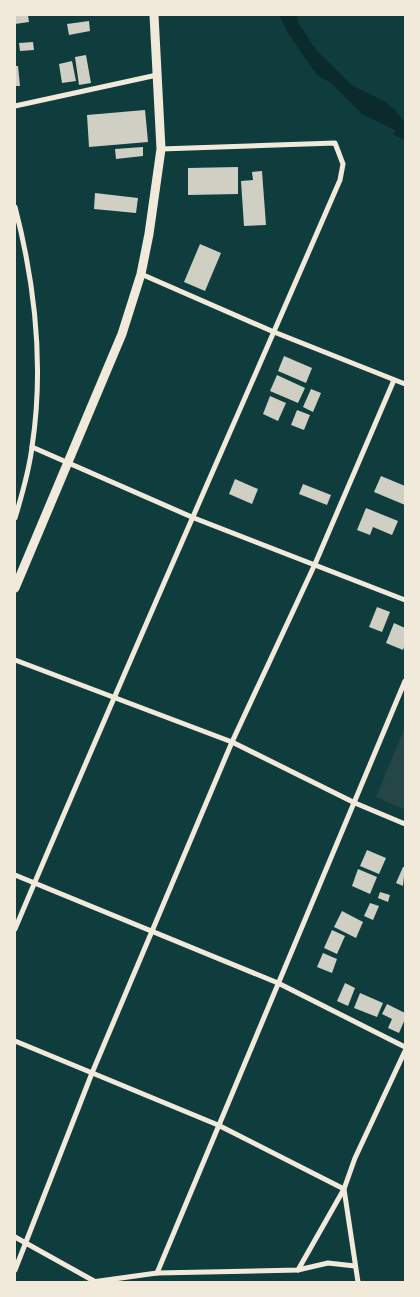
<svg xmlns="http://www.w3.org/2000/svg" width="420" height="1297" font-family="Cabin,sans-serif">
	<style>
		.green { fill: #244646 }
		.water { fill: #0a2a2b }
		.building { fill: #cfcfc3 }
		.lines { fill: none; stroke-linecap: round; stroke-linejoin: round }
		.minor { stroke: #f1e9da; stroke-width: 5 }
		.tertiary { stroke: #f1e9da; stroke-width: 9 }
	</style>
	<rect width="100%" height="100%" fill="#0f3d3e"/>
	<!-- green -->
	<polygon class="green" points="405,727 405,810 376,797"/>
	<!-- water -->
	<polygon class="water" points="279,15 296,15 299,24 316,50 353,86 384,101 395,110 405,123 405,140 394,135 395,130 362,114 331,83 317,75 288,33"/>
	<!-- building -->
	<g class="building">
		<polygon points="15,15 28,15 29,22 15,24"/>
		<polygon points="89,21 90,31 69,35 67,24"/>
		<polygon points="33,42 34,50 20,51 19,43"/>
		<polygon points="86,55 91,83 79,85 75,57"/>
		<polygon points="72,61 76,81 62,83 59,64"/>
		<polygon points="15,66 18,66 20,86 15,86"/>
		<polygon points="145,110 148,142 89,147 87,115"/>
		<polygon points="143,147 143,156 116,159 115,149"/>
		<polygon points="238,167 238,194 188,195 188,168"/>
		<polygon points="262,171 266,225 244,226 241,181 253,180 252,172"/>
		<polygon points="95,193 138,198 136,213 94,209"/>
		<polygon points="200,244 221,253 205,291 184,282"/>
		<polygon points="284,356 312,368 306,383 278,371"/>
		<polygon points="277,375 305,388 298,403 270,391"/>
		<polygon points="311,389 321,393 313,412 303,407"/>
		<polygon points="270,396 286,403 278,421 263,414"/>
		<polygon points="297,410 310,415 304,430 291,425"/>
		<polygon points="381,476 405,486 405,505 374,492"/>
		<polygon points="235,479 258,489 252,504 229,494"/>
		<polygon points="303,484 331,495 327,505 299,494"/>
		<polygon points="366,508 398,521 392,535 373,527 370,535 357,530"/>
		<polygon points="377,607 390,612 382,632 369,627"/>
		<polygon points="394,623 405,628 405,644 403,650 386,643"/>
		<polygon points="367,850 386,858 379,874 360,866"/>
		<polygon points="403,867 405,867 403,886 396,883"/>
		<polygon points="358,869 377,877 370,894 352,886"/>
		<polygon points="380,892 390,895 388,902 378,898"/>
		<polygon points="370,903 379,906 373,920 364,916"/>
		<polygon points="342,911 363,922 356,938 334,927"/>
		<polygon points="332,930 345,936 337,954 324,948"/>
		<polygon points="323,953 337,959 332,973 317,967"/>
		<polygon points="345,983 355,988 348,1006 337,1001"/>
		<polygon points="360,993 383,1003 377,1017 354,1008"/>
		<polygon points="387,1004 405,1013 405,1019 399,1033 388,1028 392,1019 382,1014"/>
	</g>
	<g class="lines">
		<!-- minor -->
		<g class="minor">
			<polyline points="15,106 157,75"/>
			<path d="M15 207C35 284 44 368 32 447 29 471 22 495 15 518"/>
			<polyline points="141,274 274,332 405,384"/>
			<polyline points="32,447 194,518 405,600"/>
			<polyline points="15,660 232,742 355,803 405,824"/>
			<polyline points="15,875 278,983 405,1047"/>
			<path d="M15 929C121 678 232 429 340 180L343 164 335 143 161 149"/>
			<polyline points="15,1041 218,1125 344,1189 358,1282"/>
			<polyline points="15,1237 94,1281"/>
			<polyline points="15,1270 92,1073 232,742 315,564 394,380"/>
			<polyline points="298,1270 344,1189 355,1158 405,1051"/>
			<polyline points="157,1273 405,681"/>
			<polyline points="92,1282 157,1273 298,1270 328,1263 355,1266"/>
		</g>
		<!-- tertiary -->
		<polyline class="tertiary" points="15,588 122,334 141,274 149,234 161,149 154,15"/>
	</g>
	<!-- border -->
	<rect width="420" height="1297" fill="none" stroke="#f1e9da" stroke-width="32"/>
</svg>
